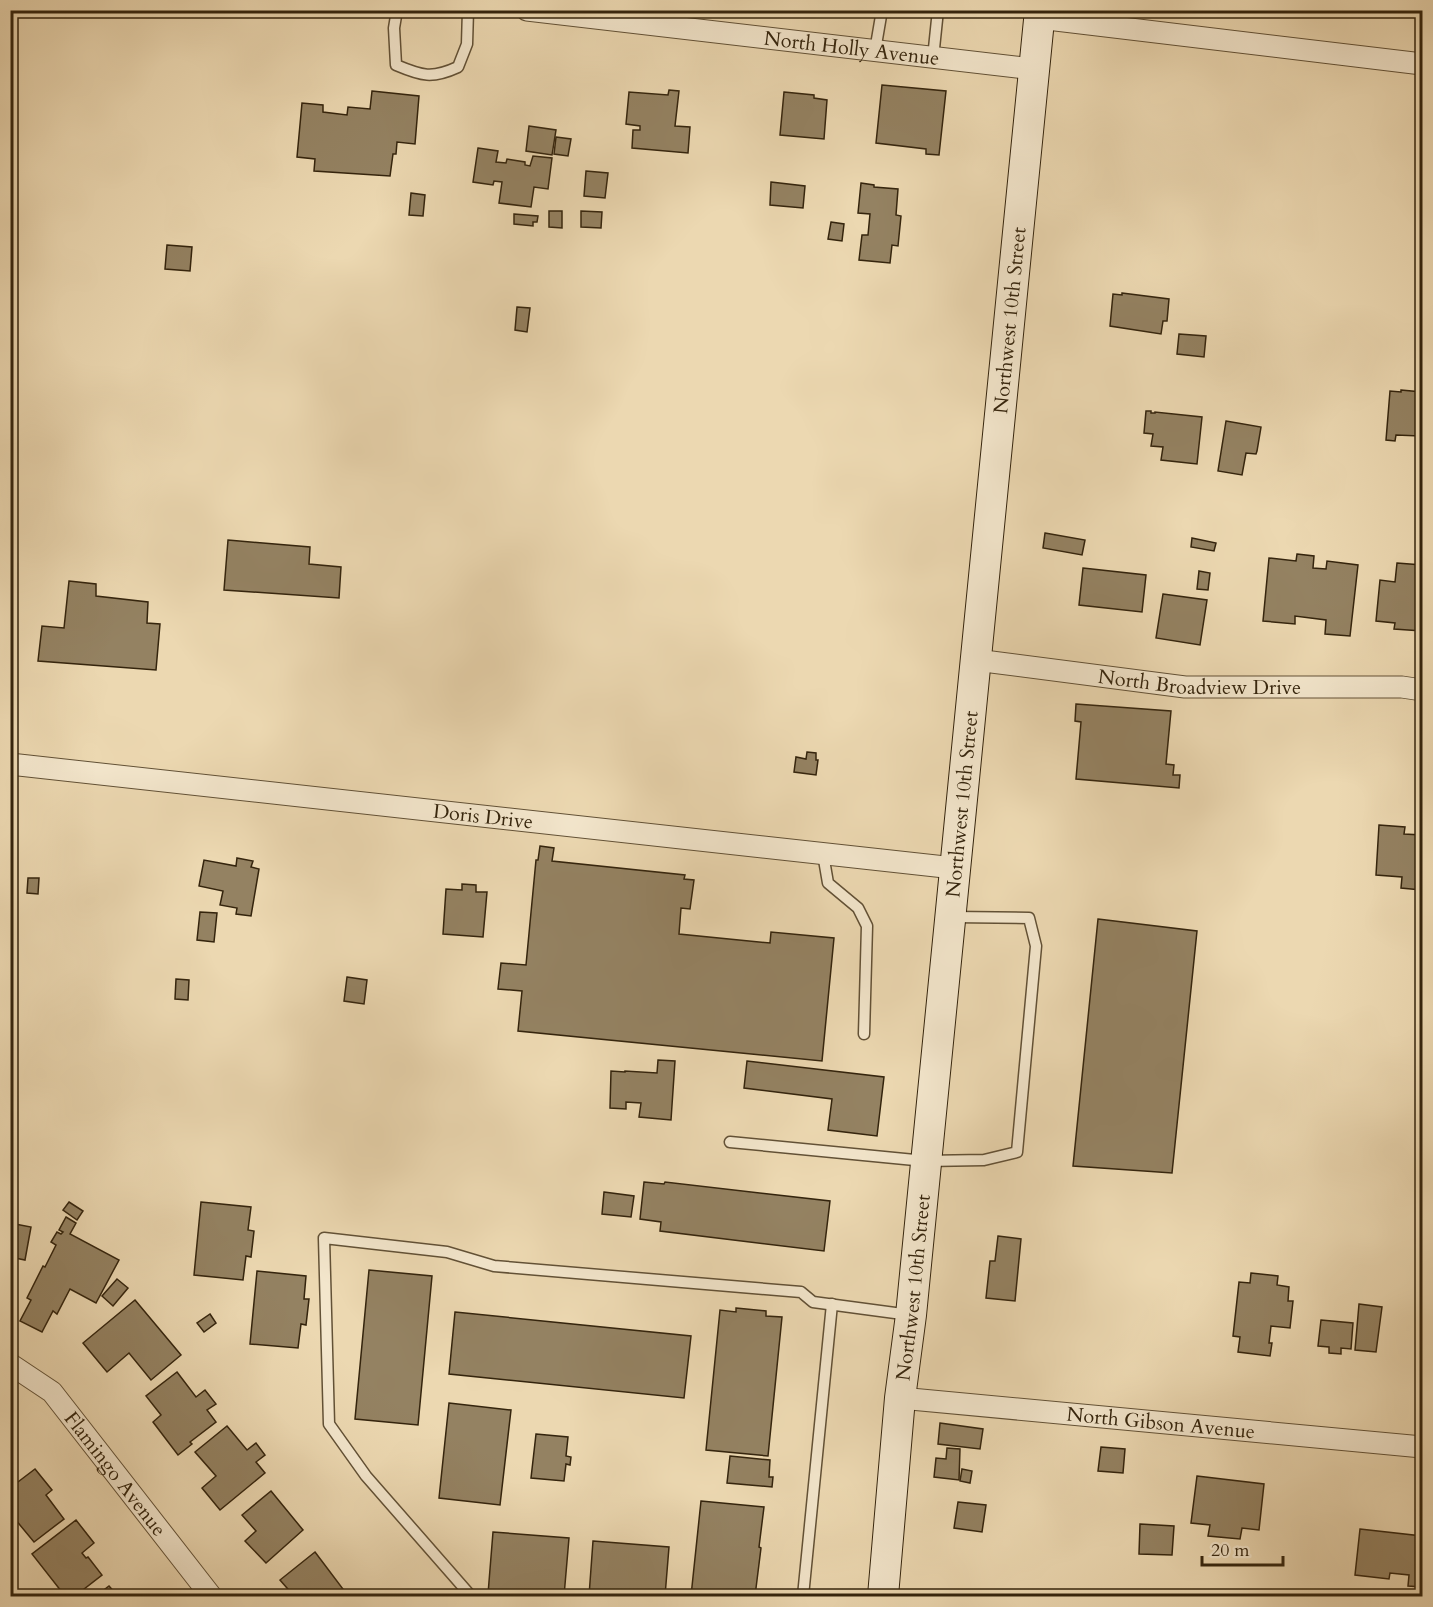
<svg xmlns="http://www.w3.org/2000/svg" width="1433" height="1607" font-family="Cardo,serif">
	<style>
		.building { fill: #948262; stroke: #34240d; stroke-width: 1.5 }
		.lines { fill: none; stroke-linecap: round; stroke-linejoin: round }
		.lane-casing { stroke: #625136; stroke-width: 13 }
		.street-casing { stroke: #625136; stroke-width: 23 }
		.secondary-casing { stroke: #34240d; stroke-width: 32 }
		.lane { stroke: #f3e6cc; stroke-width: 10 }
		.street { stroke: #f3e6cc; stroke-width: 21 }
		.secondary { stroke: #f3e6cc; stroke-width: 30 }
		.labels { text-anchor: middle; stroke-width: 4.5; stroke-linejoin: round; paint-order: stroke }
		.street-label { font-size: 20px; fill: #34240d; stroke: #f3e6cc }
	</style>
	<rect width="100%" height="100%" fill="#ecd8b1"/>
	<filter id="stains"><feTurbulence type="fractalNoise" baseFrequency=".00333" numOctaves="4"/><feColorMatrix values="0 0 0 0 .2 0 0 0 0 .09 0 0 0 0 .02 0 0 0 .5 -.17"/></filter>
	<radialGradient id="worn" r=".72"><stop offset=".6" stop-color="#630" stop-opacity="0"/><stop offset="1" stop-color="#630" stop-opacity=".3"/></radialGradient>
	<!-- building -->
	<g class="building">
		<polygon points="882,85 946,91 939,155 926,154 926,149 876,143"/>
		<polygon points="669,90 679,91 675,126 690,127 688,153 632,148 633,130 640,130 640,126 626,124 629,92 668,95"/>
		<polygon points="372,91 419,96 415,144 397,142 396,154 393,154 390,176 314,171 315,159 297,157 302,103 323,105 323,112 347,115 348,107 370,109"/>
		<polygon points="784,92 814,95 814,98 827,100 824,139 780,135"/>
		<polygon points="529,126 556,130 552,155 526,151"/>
		<polygon points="556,137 571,139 568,156 554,154"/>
		<polygon points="478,148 498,151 496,162 506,163 507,159 525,162 525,165 530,166 533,156 552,158 548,189 534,187 531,207 499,203 502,182 494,181 493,185 473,182"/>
		<polygon points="586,171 608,173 605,198 584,196"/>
		<polygon points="771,182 805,186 803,208 770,205"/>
		<polygon points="861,183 874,185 874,187 898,189 896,215 901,216 898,246 892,245 890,263 859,260 862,235 868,235 870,214 858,213"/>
		<polygon points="411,193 425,195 423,216 409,215"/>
		<polygon points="549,211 562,211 562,228 549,227"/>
		<polygon points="581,211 602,212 601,228 581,227"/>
		<polygon points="514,214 538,216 537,222 533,222 533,226 514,224"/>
		<polygon points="831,222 844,224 842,241 828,239"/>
		<polygon points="167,245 192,247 190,271 165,269"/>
		<polygon points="1122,293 1169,299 1167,321 1163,321 1161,334 1110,326 1113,294 1122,295"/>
		<polygon points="517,307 530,308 527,332 515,330"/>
		<polygon points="1179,334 1206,336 1204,357 1177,354"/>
		<polygon points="1401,390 1422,392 1422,424 1420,424 1420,436 1396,435 1395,441 1386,440 1390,391 1401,392"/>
		<polygon points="1146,411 1151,411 1151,413 1155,413 1155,412 1202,417 1197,464 1161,460 1163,447 1151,446 1153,434 1144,433"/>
		<polygon points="1226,421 1261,427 1257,451 1256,454 1246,453 1242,475 1218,471"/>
		<polygon points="1045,533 1085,540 1082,555 1043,548"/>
		<polygon points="1192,538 1216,543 1214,551 1191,547"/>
		<polygon points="228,540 310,547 309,564 341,567 339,598 224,590"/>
		<polygon points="1297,554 1314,556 1313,568 1326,569 1327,561 1358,565 1350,636 1325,634 1326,620 1295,616 1295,624 1263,621 1269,558 1296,561"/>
		<polygon points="1397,563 1422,565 1422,631 1394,629 1395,623 1376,621 1380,580 1395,582"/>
		<polygon points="1083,568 1146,575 1142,612 1079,605"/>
		<polygon points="1199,571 1210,573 1208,590 1197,589"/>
		<polygon points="69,581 96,584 96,596 148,602 147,623 160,624 156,670 38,661 42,626 64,628"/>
		<polygon points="1163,594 1207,600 1200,645 1156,638"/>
		<polygon points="1076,704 1171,711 1166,764 1174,765 1173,775 1180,775 1179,788 1076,779 1081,722 1075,721"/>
		<polygon points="807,752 816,753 816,760 818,760 816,775 794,772 796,757 806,759"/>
		<polygon points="1379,825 1405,827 1404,834 1422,835 1422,878 1421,890 1401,888 1402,877 1376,875"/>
		<polygon points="540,846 554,848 552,861 685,875 684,879 694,880 690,909 681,908 679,934 770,943 771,932 834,938 822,1061 518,1031 522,991 498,989 501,963 526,965 536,860 538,860"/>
		<polygon points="237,858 253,861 251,867 259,869 251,916 236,914 237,908 220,905 223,891 199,886 204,860 236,866"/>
		<polygon points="28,878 39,878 38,894 27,893"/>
		<polygon points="462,884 476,885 476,892 487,892 483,937 443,934 446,889 462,890"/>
		<polygon points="200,912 217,913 214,942 197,940"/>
		<polygon points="1098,919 1197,931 1172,1173 1073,1166"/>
		<polygon points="347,977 367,980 364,1004 344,1001"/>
		<polygon points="176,979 189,980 188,1000 175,999"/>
		<polygon points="658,1060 675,1061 671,1120 639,1117 641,1103 626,1102 626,1109 610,1108 611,1071 625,1072 625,1071 657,1073"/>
		<polygon points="747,1061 884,1077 877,1136 828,1130 832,1099 744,1088"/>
		<polygon points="644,1182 664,1184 665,1182 830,1201 824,1251 660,1231 661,1222 640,1219"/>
		<polygon points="604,1192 634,1196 631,1217 602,1214"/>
		<polygon points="69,1202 83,1211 77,1220 63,1210"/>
		<polygon points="201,1202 251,1207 248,1230 254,1231 251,1257 246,1256 243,1280 194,1275"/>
		<polygon points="66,1217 76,1223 70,1234 119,1260 96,1303 70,1289 57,1314 53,1311 42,1332 20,1321 31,1300 27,1298 43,1266 45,1267 56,1245 51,1242 57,1232 61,1234 63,1232 59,1230"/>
		<polygon points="10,1223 31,1227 25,1260 10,1257"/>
		<polygon points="998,1236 1021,1239 1015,1301 986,1298 990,1261 995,1261"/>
		<polygon points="369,1270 432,1276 418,1425 355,1419"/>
		<polygon points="257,1271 306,1276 304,1299 309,1299 306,1325 301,1324 298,1348 250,1344"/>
		<polygon points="1251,1273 1278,1276 1277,1285 1289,1287 1288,1301 1293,1301 1290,1328 1271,1326 1269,1343 1272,1343 1270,1356 1238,1352 1240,1337 1233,1336 1239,1282 1250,1283"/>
		<polygon points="117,1279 128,1288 113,1306 102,1296"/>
		<polygon points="135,1300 181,1355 151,1380 129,1353 107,1372 83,1343"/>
		<polygon points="1359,1304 1382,1307 1376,1352 1355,1350"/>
		<polygon points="736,1308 766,1311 766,1316 782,1317 768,1456 706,1450 720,1310 736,1312"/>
		<polygon points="455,1312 691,1336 684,1398 449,1374"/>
		<polygon points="210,1314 216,1323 204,1332 197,1323"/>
		<polygon points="1321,1320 1353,1323 1351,1349 1341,1348 1341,1354 1329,1353 1329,1347 1318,1346"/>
		<polygon points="177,1372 196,1397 205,1390 216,1404 207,1410 216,1422 190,1442 192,1444 178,1455 153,1422 161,1415 146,1396"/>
		<polygon points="449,1403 511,1410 500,1505 439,1498"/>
		<polygon points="940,1423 983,1429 980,1449 938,1444"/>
		<polygon points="227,1426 247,1450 256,1443 265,1455 256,1462 265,1473 220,1510 202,1488 216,1476 195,1452"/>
		<polygon points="536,1434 568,1437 566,1456 571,1457 570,1465 566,1464 564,1481 531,1478"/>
		<polygon points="1101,1447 1125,1449 1123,1473 1098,1471"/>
		<polygon points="947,1448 960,1449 959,1480 934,1477 936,1458 946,1459"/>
		<polygon points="730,1456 770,1460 769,1477 773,1477 772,1487 727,1483"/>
		<polygon points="35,1469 52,1490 46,1495 64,1519 34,1542 10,1513 10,1488"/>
		<polygon points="962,1469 972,1471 970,1483 960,1481"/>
		<polygon points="1197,1476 1264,1484 1259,1530 1242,1528 1240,1539 1208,1536 1210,1525 1191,1523"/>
		<polygon points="271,1491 303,1530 266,1563 245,1541 256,1531 242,1515"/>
		<polygon points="701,1501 764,1507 759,1547 761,1548 755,1596 691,1596"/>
		<polygon points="958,1502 986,1505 982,1532 954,1528"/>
		<polygon points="76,1520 94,1543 82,1553 86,1558 88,1557 102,1575 75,1596 65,1596 32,1554"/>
		<polygon points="1140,1524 1174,1526 1172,1555 1139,1554"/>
		<polygon points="1360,1529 1422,1536 1422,1587 1408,1586 1409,1575 1390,1573 1389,1579 1355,1575"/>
		<polygon points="493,1532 569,1538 564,1596 523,1596 488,1594"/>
		<polygon points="593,1541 669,1547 665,1596 589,1596"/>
		<polygon points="315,1552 346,1593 342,1596 294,1596 280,1580"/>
		<polygon points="109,1586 118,1596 96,1596"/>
	</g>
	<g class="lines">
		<defs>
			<g id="lane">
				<path d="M397 10 394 28 396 65C422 76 432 79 458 67L467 44 468 10"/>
				<polyline points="875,51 882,10"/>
				<polyline points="933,58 938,10"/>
				<polyline points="823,854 828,883 858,908 867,926 864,1034"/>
				<polyline points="730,1142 925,1161 984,1160 1017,1152 1036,946 1029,918 953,917"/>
				<polyline points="471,1596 366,1476 329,1424 324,1238 447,1252 494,1266 801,1292 813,1302 910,1315"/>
				<polyline points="803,1596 832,1304"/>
			</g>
			<g id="street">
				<path id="s1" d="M527 10 1033 69"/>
				<polyline points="1039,18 1422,64"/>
				<path id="s2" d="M976 660 1185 687H1402L1422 690"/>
				<path id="s3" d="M10 764 954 868"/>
				<path id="s4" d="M10 1364 52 1392 211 1596"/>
				<path id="s5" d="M900 1398 1422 1447"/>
			</g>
			<g id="secondary">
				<path id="s6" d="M883 1596 900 1398 911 1315 1040 10"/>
			</g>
		</defs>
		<!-- lane casing -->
		<use href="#lane" class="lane-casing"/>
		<!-- street casing -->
		<use href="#street" class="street-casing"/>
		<!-- secondary casing -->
		<use href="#secondary" class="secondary-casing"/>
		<!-- lane -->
		<use href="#lane" class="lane"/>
		<!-- street -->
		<use href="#street" class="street"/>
		<!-- secondary -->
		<use href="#secondary" class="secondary"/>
	</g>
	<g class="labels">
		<!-- street labels -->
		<g class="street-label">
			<text dy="7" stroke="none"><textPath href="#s1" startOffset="327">North Holly Avenue</textPath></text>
			<text dy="7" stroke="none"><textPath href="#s6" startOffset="1282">Northwest 10th Street</textPath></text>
			<text dy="7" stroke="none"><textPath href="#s2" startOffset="225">North Broadview Drive</textPath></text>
			<text dy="7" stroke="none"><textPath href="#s6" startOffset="796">Northwest 10th Street</textPath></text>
			<text dy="7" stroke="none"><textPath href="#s3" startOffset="476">Doris Drive</textPath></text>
			<text dy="7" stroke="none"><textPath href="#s6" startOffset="310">Northwest 10th Street</textPath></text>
			<text dy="7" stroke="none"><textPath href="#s5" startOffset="262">North Gibson Avenue</textPath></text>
			<text dy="7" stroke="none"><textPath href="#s4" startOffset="154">Flamingo Avenue</textPath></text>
		</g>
	</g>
	<!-- margin -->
	<rect width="1433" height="1607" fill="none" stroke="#ecd8b1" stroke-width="36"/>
	<rect x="12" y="12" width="1409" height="1583" fill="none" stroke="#34240d" stroke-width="3"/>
	<rect x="18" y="18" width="1397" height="1571" fill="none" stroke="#34240d" stroke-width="1.5"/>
	<!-- scale -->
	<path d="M1202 1556v9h81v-9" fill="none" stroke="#34240d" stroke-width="3"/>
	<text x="1211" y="1556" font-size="18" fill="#34240d" stroke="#f3e6cc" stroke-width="4.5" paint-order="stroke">20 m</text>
	<rect width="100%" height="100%" filter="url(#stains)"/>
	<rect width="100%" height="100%" fill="url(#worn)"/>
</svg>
